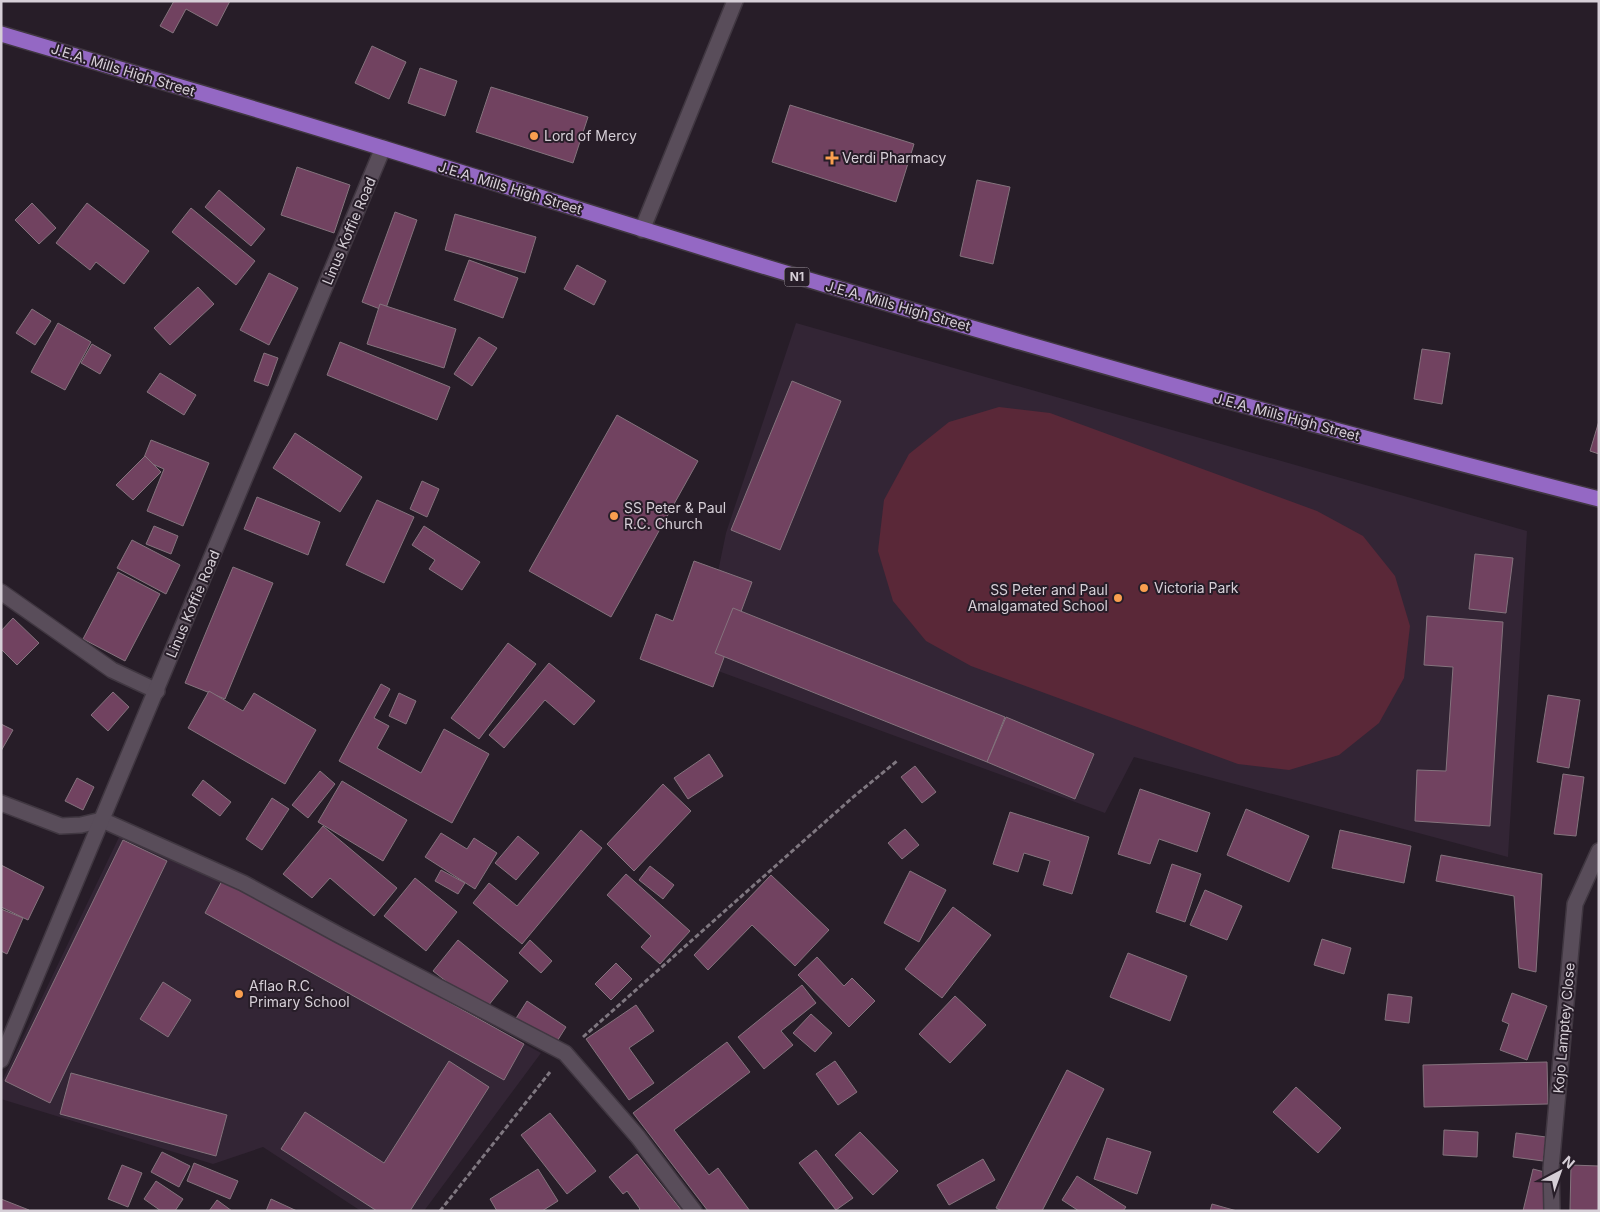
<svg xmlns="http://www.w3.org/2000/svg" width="1600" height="1212" font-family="Inter,sans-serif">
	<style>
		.built { fill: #332535 }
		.green { fill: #5a2838 }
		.building { fill: #714260; stroke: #84737d }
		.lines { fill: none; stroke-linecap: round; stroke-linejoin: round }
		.service-casing { stroke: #403741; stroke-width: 18 }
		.minor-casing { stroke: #403741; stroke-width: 18 }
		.trunk-casing { stroke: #403741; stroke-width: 18 }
		.path { stroke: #7f7780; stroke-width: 3; stroke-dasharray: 5 2.5; stroke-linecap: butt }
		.service { stroke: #594d5a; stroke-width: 15 }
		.minor { stroke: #594d5a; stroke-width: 15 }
		.trunk { stroke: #9468c4; stroke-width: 15 }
		.poi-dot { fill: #fa9f4f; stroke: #271d28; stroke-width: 2 }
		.labels { text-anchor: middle; stroke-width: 4; stroke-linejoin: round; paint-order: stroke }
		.shield { fill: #271d28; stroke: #a29aa2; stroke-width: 1 }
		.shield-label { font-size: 12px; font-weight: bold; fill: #d6cfd7 }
		.street-label { font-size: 14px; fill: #d6cfd7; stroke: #271d28 }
		.poi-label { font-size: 14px; fill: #d6cfd7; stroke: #271d28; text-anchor: start }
	</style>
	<rect width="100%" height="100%" fill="#271d28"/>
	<!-- built -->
	<g class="built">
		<polygon points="796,323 1527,531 1508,857 1134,757 1105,813 699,664 726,533"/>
		<polygon points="121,833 227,879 541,1053 424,1211 361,1211 263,1147 213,1164 1,1099 1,1083"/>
	</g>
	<!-- green -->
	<polygon class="green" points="999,407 1050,413 1317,511 1363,536 1395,576 1410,626 1404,678 1379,723 1339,755 1289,770 1238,764 971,666 926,641 893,601 878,551 884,500 909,454 949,422"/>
	<!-- building -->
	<g class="building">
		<polygon points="174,1 230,1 217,26 186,9 173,33 160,26"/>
		<polygon points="372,46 406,62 389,99 355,83"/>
		<polygon points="420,68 457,81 445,116 408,103"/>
		<polygon points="491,87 588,117 573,163 476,132"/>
		<polygon points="790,105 914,144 896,202 772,162"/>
		<polygon points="297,167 350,185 334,233 281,215"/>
		<polygon points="977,180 1010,187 993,264 960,256"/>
		<polygon points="219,190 265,229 251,246 205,207"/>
		<polygon points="32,203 56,228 39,244 15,220"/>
		<polygon points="87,203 149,251 124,284 96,262 90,270 56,243"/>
		<polygon points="191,208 255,261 236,285 172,232"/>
		<polygon points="395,212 417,220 385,311 362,302"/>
		<polygon points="455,214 536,237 525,273 445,250"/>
		<polygon points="469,260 518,278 503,318 454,300"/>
		<polygon points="577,265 606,281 594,305 564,289"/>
		<polygon points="269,273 298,288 269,345 240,330"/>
		<polygon points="198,287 214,304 170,345 154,328"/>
		<polygon points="380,304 456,329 444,368 367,344"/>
		<polygon points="32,309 51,321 35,345 16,333"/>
		<polygon points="58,323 91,342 65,390 31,372"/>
		<polygon points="479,337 497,348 472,386 454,374"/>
		<polygon points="340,342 450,387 437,420 327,375"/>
		<polygon points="92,344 111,355 100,374 81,363"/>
		<polygon points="1422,349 1450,353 1442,404 1414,399"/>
		<polygon points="264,353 278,358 268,386 254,381"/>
		<polygon points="160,373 196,395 184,415 147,392"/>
		<polygon points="792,381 841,401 780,550 731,530"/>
		<polygon points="617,415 698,461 611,617 529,571"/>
		<polygon points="1599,421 1599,454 1590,451"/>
		<polygon points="295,433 362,477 340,512 273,468"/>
		<polygon points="151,440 209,463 183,526 147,511 164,469 143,460"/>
		<polygon points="145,456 161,472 133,500 116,485"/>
		<polygon points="422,481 439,489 427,517 410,509"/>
		<polygon points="257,497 320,522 308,555 244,529"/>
		<polygon points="377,500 414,517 384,583 346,565"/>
		<polygon points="154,526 178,536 171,554 146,544"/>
		<polygon points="424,526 480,562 462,590 429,569 435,560 412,545"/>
		<polygon points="132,540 180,565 166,594 117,568"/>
		<polygon points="1475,554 1513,558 1506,613 1469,609"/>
		<polygon points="694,561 752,582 713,687 640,659 656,614 673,621"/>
		<polygon points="233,567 273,583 225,699 185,683"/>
		<polygon points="118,572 160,594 125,661 83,639"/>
		<polygon points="733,608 1005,717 987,762 715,653"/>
		<polygon points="1427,616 1503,622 1490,826 1415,821 1417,770 1446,771 1453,667 1424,665"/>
		<polygon points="13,618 39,643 17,665 1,649 1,631"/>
		<polygon points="508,643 536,664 479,739 451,718"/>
		<polygon points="549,663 595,701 574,725 545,700 504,748 489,735"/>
		<polygon points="381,684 390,689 374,718 389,726 377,748 421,773 444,729 489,754 452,823 339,761"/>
		<polygon points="209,691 243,711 254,693 316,730 285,784 188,728"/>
		<polygon points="113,692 129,707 108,731 91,715"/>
		<polygon points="399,693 416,701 406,724 389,716"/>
		<polygon points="1548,695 1580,700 1569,768 1537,762"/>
		<polygon points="1006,717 1094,754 1075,799 987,762"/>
		<polygon points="1,724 13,730 1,751"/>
		<polygon points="709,754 723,776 688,799 674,778"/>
		<polygon points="915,766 936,792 922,803 901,777"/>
		<polygon points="320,771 335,784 308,818 292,805"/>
		<polygon points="1563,774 1584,777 1576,836 1554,834"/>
		<polygon points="77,778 94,787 83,810 65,801"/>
		<polygon points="203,780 231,802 220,816 192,795"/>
		<polygon points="342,781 407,820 383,861 318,822"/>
		<polygon points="663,784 691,811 634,871 607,844"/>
		<polygon points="1140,789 1210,813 1197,852 1159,839 1150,864 1118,854"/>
		<polygon points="272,798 289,809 262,850 246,839"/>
		<polygon points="1246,809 1309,836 1289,882 1227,855"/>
		<polygon points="1010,812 1089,837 1072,894 1043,885 1050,861 1024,853 1018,872 993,864"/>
		<polygon points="323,826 397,888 374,916 330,878 312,898 283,874"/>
		<polygon points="905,829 919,845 902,859 888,843"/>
		<polygon points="581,830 602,848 522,944 473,903 489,883 517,906"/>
		<polygon points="1340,830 1411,846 1404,883 1332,868"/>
		<polygon points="441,833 467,849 474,838 497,853 475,889 425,857"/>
		<polygon points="518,836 539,853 516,880 495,863"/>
		<polygon points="123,840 167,861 50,1103 5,1081"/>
		<polygon points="1441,855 1542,874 1536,972 1519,968 1514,896 1436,881"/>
		<polygon points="1172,864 1201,874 1185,922 1156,912"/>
		<polygon points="1,865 44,887 28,920 1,907"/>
		<polygon points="650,866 674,885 663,899 639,880"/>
		<polygon points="441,870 465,883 458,894 435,881"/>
		<polygon points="910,871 946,890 919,942 884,923"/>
		<polygon points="626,874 690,931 660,964 641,947 651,936 607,895"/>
		<polygon points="771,875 829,930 795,966 752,925 708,970 694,955"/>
		<polygon points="224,877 524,1044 504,1080 205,913"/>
		<polygon points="415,878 457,912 426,951 384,916"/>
		<polygon points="1205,890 1242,906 1227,940 1190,925"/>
		<polygon points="953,907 991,935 942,998 905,969"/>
		<polygon points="1,909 23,918 7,954 1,951"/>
		<polygon points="1322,939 1351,948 1344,974 1314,965"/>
		<polygon points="458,940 508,981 484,1011 433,971"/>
		<polygon points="530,940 552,961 541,973 519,953"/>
		<polygon points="1128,953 1187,976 1170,1021 1110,997"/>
		<polygon points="817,957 844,986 852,978 875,1001 849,1027 798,975"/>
		<polygon points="616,963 632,979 611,1000 595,984"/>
		<polygon points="163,982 191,1000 168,1037 140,1019"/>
		<polygon points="802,985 816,1003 781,1031 793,1045 764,1069 738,1037"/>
		<polygon points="1512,993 1547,1006 1527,1060 1500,1050 1509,1024 1502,1021"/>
		<polygon points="1388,994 1412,997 1409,1023 1385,1020"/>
		<polygon points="955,996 986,1025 950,1063 919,1034"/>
		<polygon points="527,1001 566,1027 554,1046 515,1020"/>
		<polygon points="636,1005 654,1031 629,1048 654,1083 629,1100 586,1039"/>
		<polygon points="811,1014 832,1033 815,1052 793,1033"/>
		<polygon points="727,1042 750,1072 674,1130 709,1175 718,1168 750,1211 708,1211 633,1113"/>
		<polygon points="449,1061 489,1087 410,1211 377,1211 281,1149 305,1112 384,1163"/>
		<polygon points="835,1061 857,1092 838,1105 816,1074"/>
		<polygon points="1547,1062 1548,1104 1424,1107 1423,1065"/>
		<polygon points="1067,1070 1104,1089 1042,1211 1002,1211 996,1208"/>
		<polygon points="71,1073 227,1115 216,1156 60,1114"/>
		<polygon points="1296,1087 1341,1128 1318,1153 1273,1112"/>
		<polygon points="550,1113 596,1171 567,1194 521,1135"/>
		<polygon points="1444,1130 1478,1132 1477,1157 1443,1155"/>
		<polygon points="860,1132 898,1171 873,1195 835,1155"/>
		<polygon points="1516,1133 1546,1137 1543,1161 1513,1157"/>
		<polygon points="1107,1138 1151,1152 1137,1194 1094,1179"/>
		<polygon points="816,1150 853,1198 836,1210 799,1163"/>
		<polygon points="162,1152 190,1166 179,1187 151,1172"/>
		<polygon points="637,1154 682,1211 638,1211 640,1209 627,1191 623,1194 609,1177"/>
		<polygon points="983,1159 995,1180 949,1205 937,1185"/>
		<polygon points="194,1163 238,1181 230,1199 187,1181"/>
		<polygon points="122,1165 142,1173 128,1207 108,1199"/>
		<polygon points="1571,1165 1599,1166 1599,1211 1570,1210"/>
		<polygon points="538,1169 558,1201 542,1211 497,1211 490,1199"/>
		<polygon points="1533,1169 1556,1175 1548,1211 1523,1211"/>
		<polygon points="1077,1176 1126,1207 1123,1211 1079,1211 1062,1200"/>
		<polygon points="156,1181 183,1199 175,1211 161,1211 144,1199"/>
		<polygon points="1,1199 29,1210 29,1211 1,1211"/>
		<polygon points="271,1199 297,1211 266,1211"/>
		<polygon points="217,1200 232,1211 209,1211"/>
		<polygon points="1212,1204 1237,1211 1210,1211"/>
	</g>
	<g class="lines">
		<defs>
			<polyline id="service" points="1,803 61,826 81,825 102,820"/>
			<g id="minor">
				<polyline points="642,230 735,1"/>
				<polyline points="1,592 112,670 157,691"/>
				<polyline points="102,820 243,883 339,935 565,1053 638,1137 694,1211"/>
				<polyline points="1,1060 383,148"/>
				<polyline points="1552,1211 1551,1168 1575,904 1599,851"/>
			</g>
			<path id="trunk" d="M1 34C129 72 258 109 386 149 535 195 683 243 833 287 1087 363 1342 434 1599 499"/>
		</defs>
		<!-- service casing -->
		<use href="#service" class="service-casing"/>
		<!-- minor casing -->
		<use href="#minor" class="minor-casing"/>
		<!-- trunk casing -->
		<use href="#trunk" class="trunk-casing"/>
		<!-- path -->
		<g class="path">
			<polyline points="583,1037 852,798 897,761"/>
			<polyline points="440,1211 550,1072"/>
		</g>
		<!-- service -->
		<use href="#service" class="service"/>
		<!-- minor -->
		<use href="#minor" class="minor"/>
		<!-- trunk -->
		<use href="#trunk" class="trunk"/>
	</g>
	<!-- markers -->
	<g class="poi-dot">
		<circle cx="534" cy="136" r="5"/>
		<path d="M829.5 150.5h5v5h5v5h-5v5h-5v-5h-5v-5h5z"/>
		<circle cx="614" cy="516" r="5"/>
		<circle cx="1144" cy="588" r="5"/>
		<circle cx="1118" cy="598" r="5"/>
		<circle cx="239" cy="994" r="5"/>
	</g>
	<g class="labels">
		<!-- shield labels -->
		<rect class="shield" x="784.5" y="267.5" width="25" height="19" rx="4"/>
		<g class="shield-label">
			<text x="797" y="281">N1</text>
		</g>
		<!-- street labels -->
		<g class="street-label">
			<text transform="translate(123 70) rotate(17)" y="5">J.E.A. Mills High Street</text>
			<text transform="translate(510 188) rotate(17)" y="5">J.E.A. Mills High Street</text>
			<text transform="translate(349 231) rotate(-67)" y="5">Linus Koffie Road</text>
			<text transform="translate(898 306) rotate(16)" y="5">J.E.A. Mills High Street</text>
			<text transform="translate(1287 417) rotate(15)" y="5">J.E.A. Mills High Street</text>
			<text transform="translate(193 604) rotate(-67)" y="5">Linus Koffie Road</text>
			<text transform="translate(1564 1028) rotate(-85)" y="5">Kojo Lamptey Close</text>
		</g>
		<!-- poi labels -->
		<g class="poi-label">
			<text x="544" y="141">Lord of Mercy</text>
			<text x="842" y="163">Verdi Pharmacy</text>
			<text x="624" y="513">SS Peter &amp; Paul<tspan x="624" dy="16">R.C. Church</tspan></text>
			<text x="1154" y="593">Victoria Park</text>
			<text x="1108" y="595" text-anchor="end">SS Peter and Paul<tspan x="1108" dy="16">Amalgamated School</tspan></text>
			<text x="249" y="991">Aflao R.C.<tspan x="249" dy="16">Primary School</tspan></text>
		</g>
	</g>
	<!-- border -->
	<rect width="1600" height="1212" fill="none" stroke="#d6cfd7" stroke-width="5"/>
	<!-- north arrow -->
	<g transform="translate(1560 1172) rotate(41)" stroke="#271d28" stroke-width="4" paint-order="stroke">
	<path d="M0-4L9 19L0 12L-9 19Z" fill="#d6cfd7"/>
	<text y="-8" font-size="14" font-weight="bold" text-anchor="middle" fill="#d6cfd7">N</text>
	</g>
</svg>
